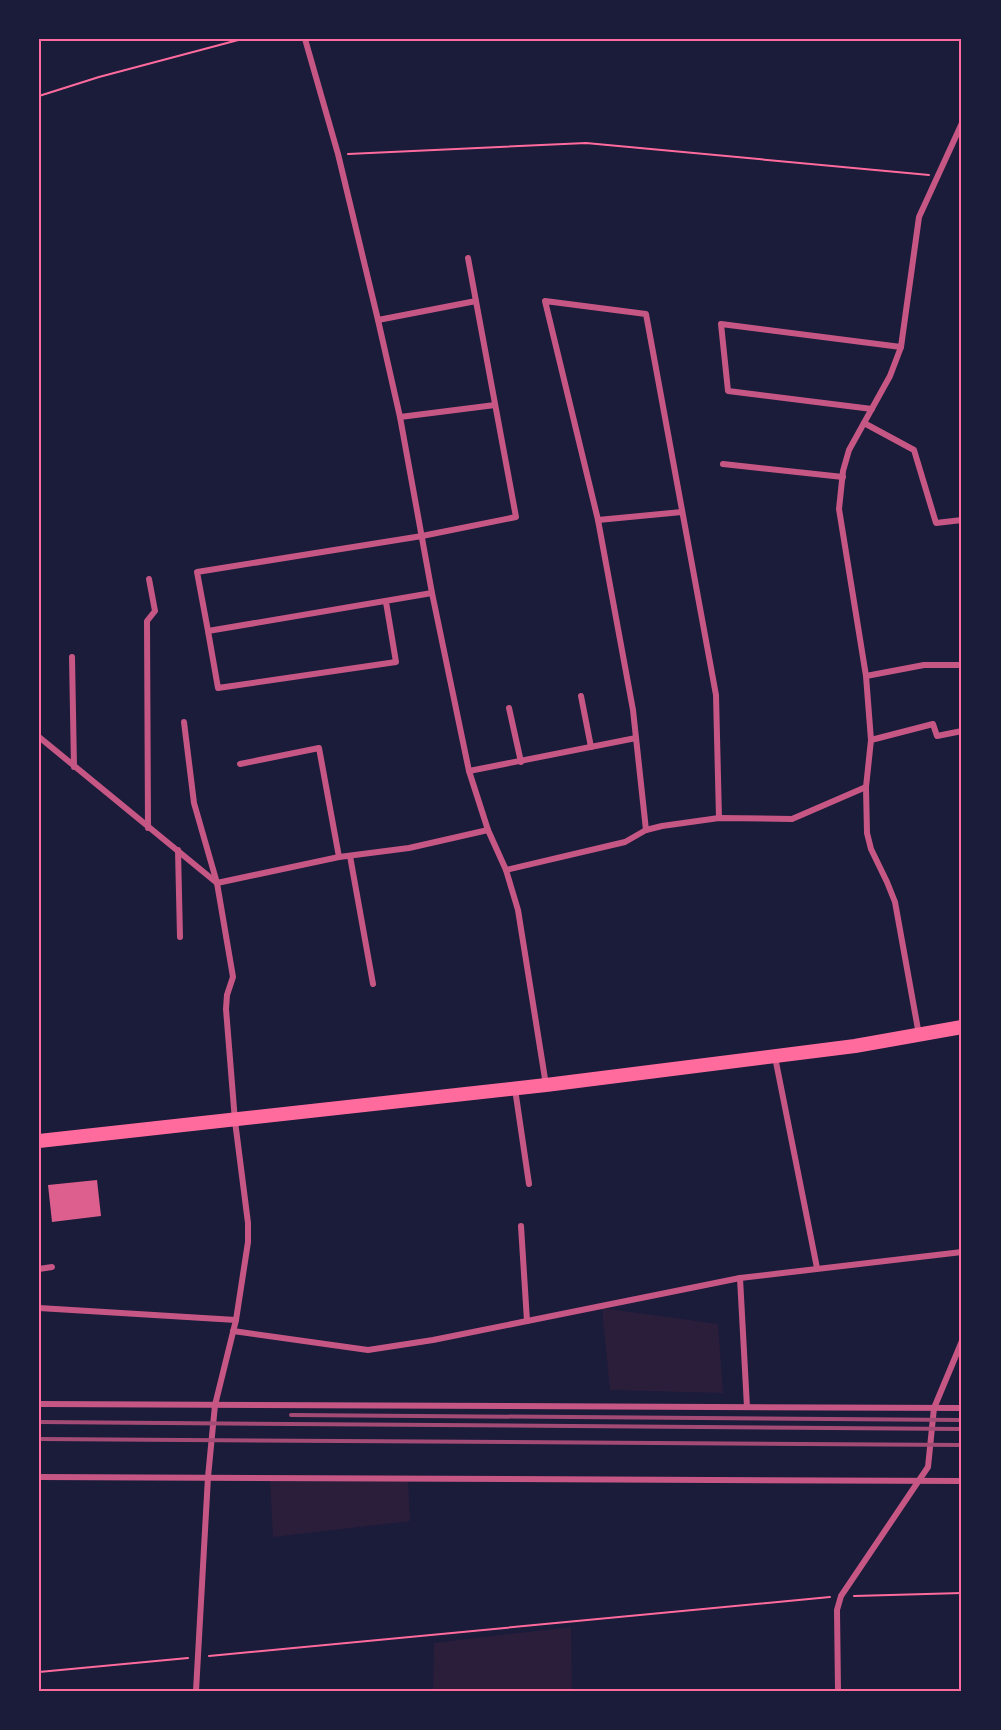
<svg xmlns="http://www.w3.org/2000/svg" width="1001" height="1730" font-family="'Open Sans',sans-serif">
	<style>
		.green { fill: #2a1e3b }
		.building { fill: #dd5f8e }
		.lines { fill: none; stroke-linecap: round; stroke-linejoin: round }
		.path { stroke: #ff6b9d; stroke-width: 2 }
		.minor { stroke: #c65784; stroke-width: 6 }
		.trunk { stroke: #ff6b9d; stroke-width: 14 }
		.rail { stroke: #a44b75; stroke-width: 4 }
		.neatline { fill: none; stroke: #ff6b9d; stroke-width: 2 }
	</style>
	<rect width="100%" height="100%" fill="#1b1b3a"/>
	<!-- green -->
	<g class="green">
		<polygon points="602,1308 718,1324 723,1393 610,1390"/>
		<polygon points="270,1480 408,1481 410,1521 273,1537"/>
		<polygon points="571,1627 572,1691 433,1691 434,1643"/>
	</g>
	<!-- building -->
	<polygon class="building" points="97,1180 101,1216 52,1222 48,1185"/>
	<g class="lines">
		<!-- path -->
		<g class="path">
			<polyline points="39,96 99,77 242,39"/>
			<polyline points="348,154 586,143 929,175"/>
			<polyline points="854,1596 962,1593"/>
			<polyline points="209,1656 830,1597"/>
			<polyline points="39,1672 188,1658"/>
		</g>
		<!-- minor -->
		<g class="minor">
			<polyline points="305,39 338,154 378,320 400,417 432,593 469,771 488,830 506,870 518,910 546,1085"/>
			<polyline points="378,320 476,301"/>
			<polyline points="872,409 728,391 721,324 901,347"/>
			<polyline points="400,417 495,405"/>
			<polyline points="864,423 914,450 936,523 962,520"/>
			<polyline points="723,464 843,477"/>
			<polyline points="598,520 682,512"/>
			<polyline points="386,602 396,662 218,688 208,631 432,593"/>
			<polyline points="208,631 197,572 422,536 516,517 468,258"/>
			<polyline points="72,657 74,767"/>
			<polyline points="866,676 924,665 962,665"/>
			<polyline points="581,696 591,747"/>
			<polyline points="509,708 521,762"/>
			<polyline points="184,722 194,803 217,883 233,977 227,995 226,1009 235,1121 248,1223 248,1242 236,1320 215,1405 208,1477 196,1691"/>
			<polyline points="39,737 217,883"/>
			<polyline points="871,740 933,724 937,736 962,731"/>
			<polyline points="240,764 319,748 339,857"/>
			<polyline points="469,771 636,738"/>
			<polyline points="148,828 147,621 155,611 149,579"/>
			<polyline points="646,830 633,710 598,520 545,301 646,314 716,695 719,818"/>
			<polyline points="178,850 180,937"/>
			<polyline points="350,856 373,984"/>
			<polyline points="506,870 625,842 646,830 662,826 719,818 792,819 866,787"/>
			<polyline points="217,883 339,857 409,848 488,830"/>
			<polyline points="919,1035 895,902 887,882 871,849 867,833 866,787 871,740 866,676 839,509 843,471 849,450 890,376 901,347 919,217 962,123"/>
			<polyline points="775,1057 817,1268"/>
			<polyline points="515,1089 529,1184"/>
			<polyline points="521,1226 527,1321"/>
			<polyline points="39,1269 52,1267"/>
			<polyline points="740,1278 747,1407"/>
			<polyline points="39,1308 236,1320"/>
			<polyline points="233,1331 368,1350 433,1340 740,1278 962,1252"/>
			<polyline points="39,1404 962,1408"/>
			<polyline points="39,1477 962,1481"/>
			<polyline points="838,1691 837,1610 841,1596 928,1467 934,1408 962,1341"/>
		</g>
		<!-- trunk -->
		<polyline class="trunk" points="39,1141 546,1085 855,1046 962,1027"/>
		<!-- rail -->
		<g class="rail">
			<polyline points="291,1415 962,1420"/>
			<polyline points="39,1422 962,1429"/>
			<polyline points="39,1439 962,1445"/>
		</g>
	</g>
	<!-- border -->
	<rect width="1001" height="1730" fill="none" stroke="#1b1b3a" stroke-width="81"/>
	<rect x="40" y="40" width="920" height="1650" class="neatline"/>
</svg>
